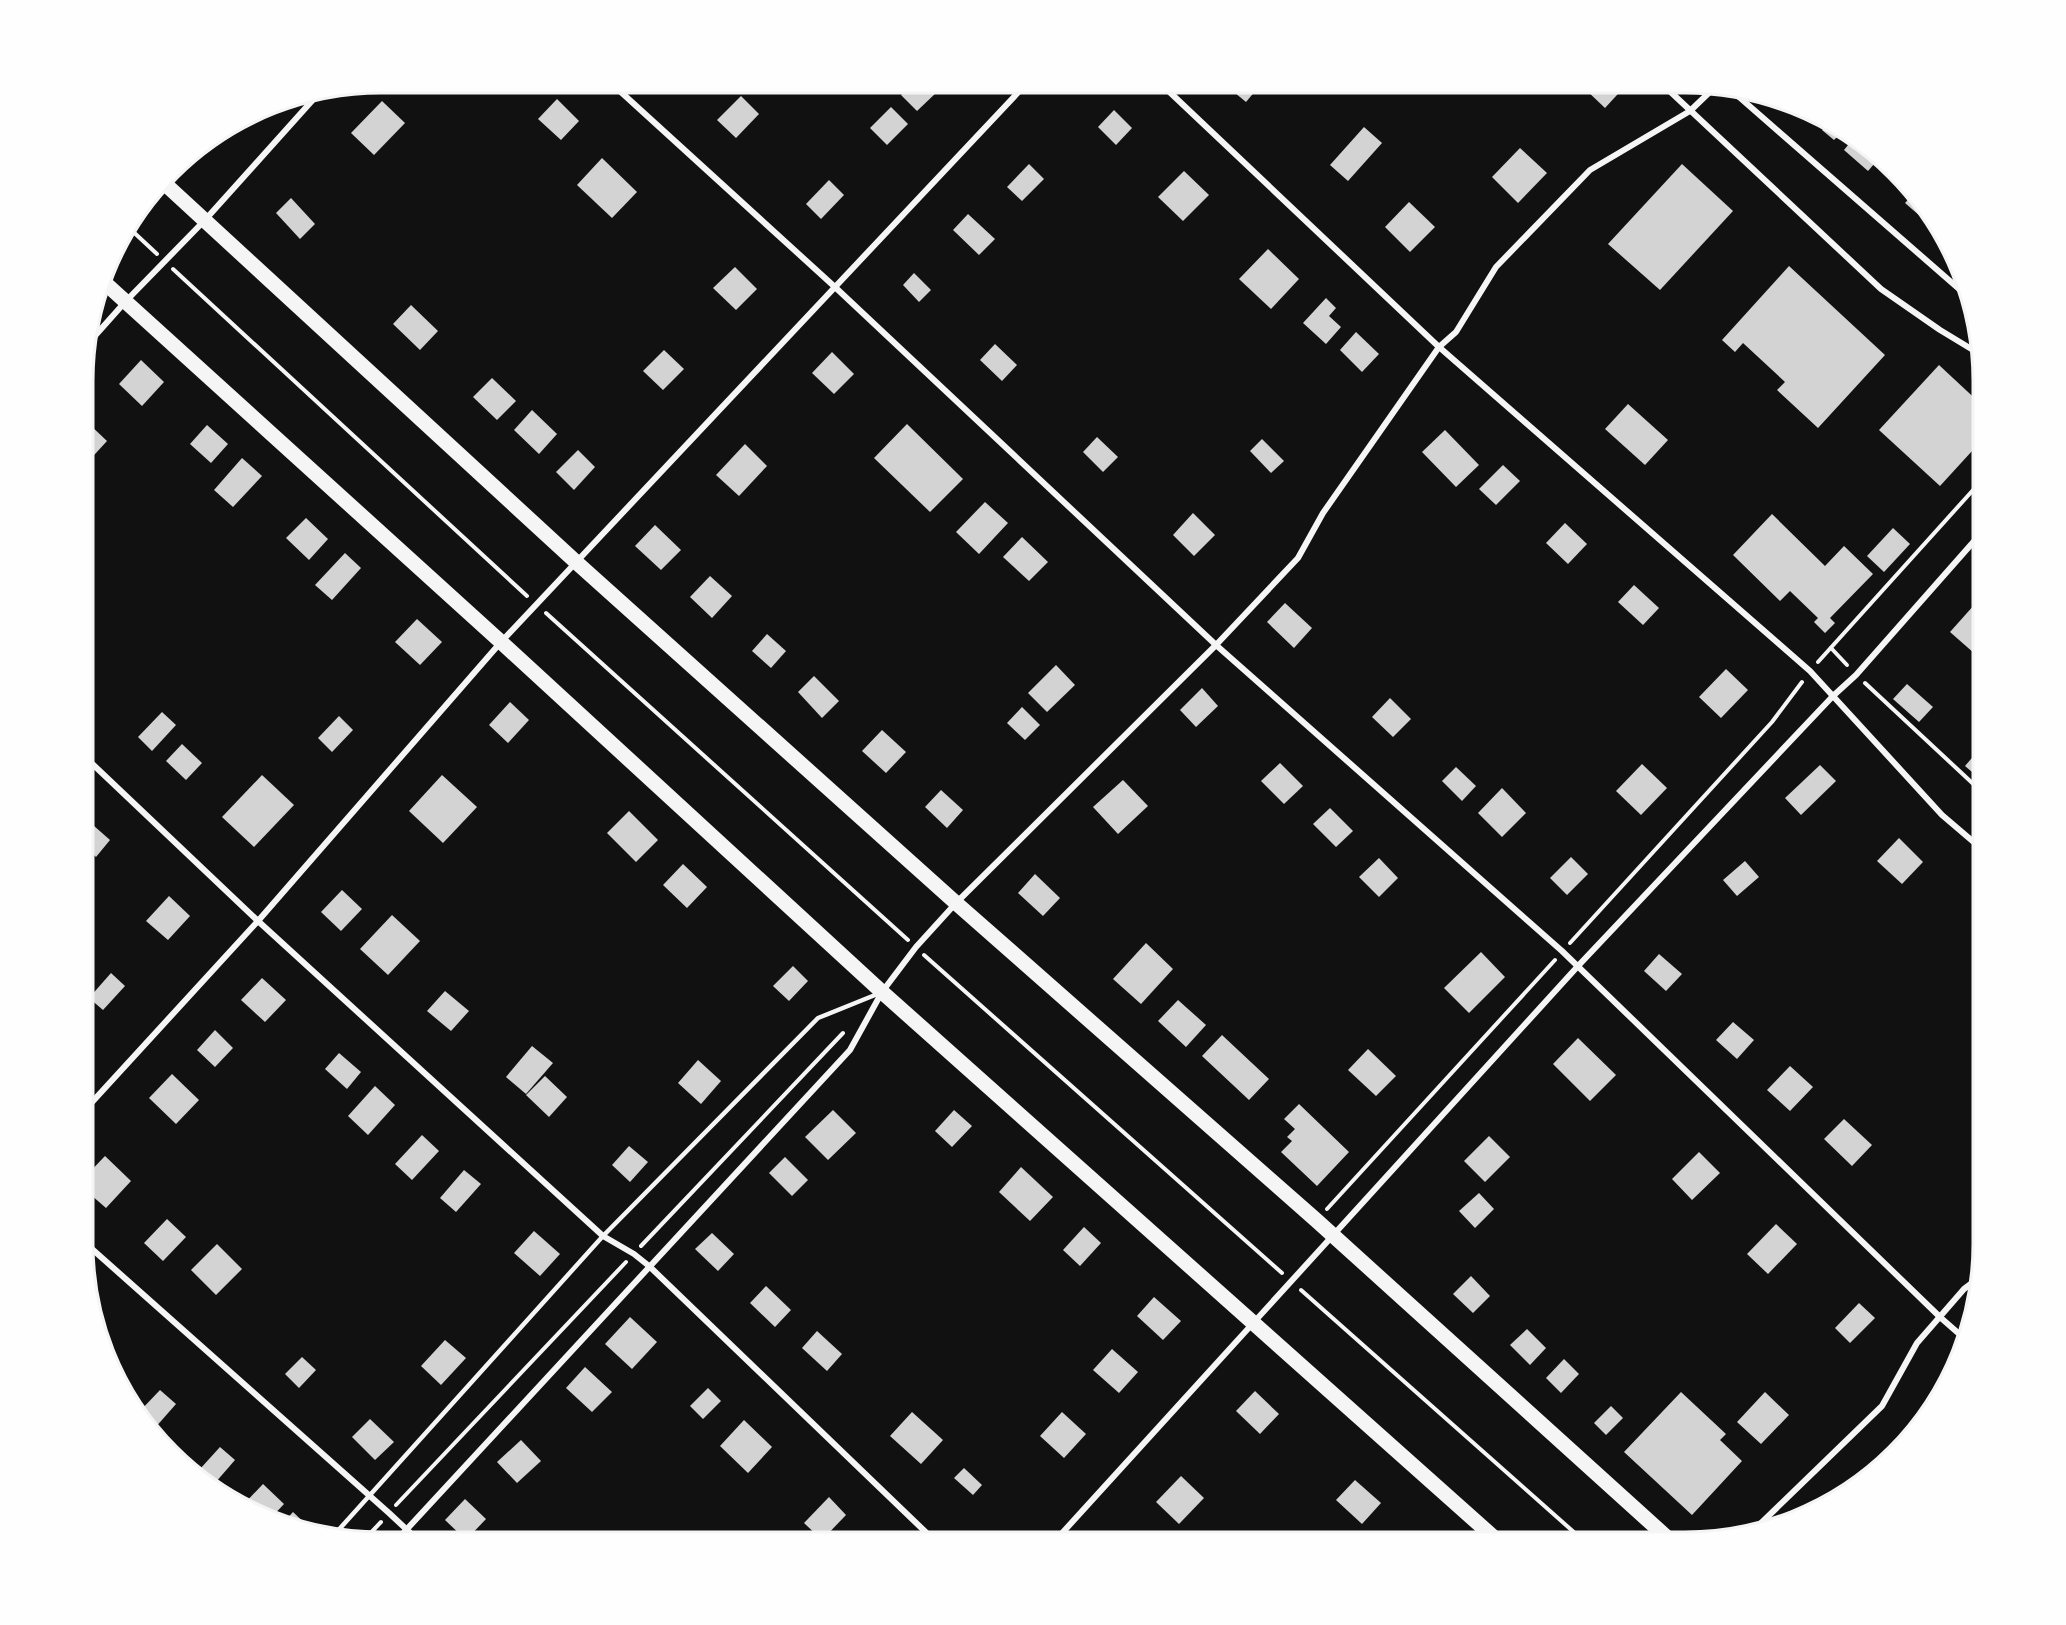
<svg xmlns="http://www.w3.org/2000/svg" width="2066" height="1625" font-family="Helvetica,sans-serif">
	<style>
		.building { fill: #d3d3d3 }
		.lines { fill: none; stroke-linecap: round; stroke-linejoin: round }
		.path { stroke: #f5f5f5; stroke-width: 4 }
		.service { stroke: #f5f5f5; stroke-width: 4.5 }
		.minor { stroke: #f5f5f5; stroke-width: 6 }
		.primary { stroke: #f5f5f5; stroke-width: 15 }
		.rim { fill: none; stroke: #f5f5f5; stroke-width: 3 }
	</style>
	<rect width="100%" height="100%" fill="#111"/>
	<!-- building -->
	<g class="building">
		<polygon points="913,83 930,83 938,91 917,111 901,95"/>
		<polygon points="1223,83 1262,83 1246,102"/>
		<polygon points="1589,83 1628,83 1605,108 1584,88"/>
		<polygon points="741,96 759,114 736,138 717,120"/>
		<polygon points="557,99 579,121 561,140 538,119"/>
		<polygon points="382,101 405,123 374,155 351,133"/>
		<polygon points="891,107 908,124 887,145 870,128"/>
		<polygon points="1114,110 1132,128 1116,145 1098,127"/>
		<polygon points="1828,123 1842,132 1834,140 1822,130"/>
		<polygon points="1364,127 1382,143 1348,181 1330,165"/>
		<polygon points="1853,139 1881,156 1868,171 1844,150"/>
		<polygon points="1520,148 1547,173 1518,203 1492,177"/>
		<polygon points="602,158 637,192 612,218 577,185"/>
		<polygon points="1029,164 1044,179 1022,201 1007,187"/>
		<polygon points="1682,164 1733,211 1660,290 1608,244"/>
		<polygon points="1184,171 1209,195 1183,221 1158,197"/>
		<polygon points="829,180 844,195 821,219 806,204"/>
		<polygon points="1915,192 1927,208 1920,216 1905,203"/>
		<polygon points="291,198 315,224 300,239 276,213"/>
		<polygon points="1409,202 1435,227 1410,252 1385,227"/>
		<polygon points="968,214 995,239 979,255 953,230"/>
		<polygon points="1268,249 1299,279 1271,309 1239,279"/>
		<polygon points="1789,266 1885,355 1818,428 1777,390 1785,382 1743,343 1735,352 1722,340"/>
		<polygon points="735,267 757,289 736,310 713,288"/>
		<polygon points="914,273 931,290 919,302 903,285"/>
		<polygon points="1326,298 1336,308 1329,316 1341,327 1326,344 1303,323"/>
		<polygon points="411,305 438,331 420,350 393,324"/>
		<polygon points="1356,332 1379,354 1362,372 1340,350"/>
		<polygon points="995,344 1017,365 1002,381 980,360"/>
		<polygon points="664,350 684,369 663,390 643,371"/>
		<polygon points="832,352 854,374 834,394 812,373"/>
		<polygon points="141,360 164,382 142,406 119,384"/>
		<polygon points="1939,365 1983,406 1983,439 1940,486 1879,430"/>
		<polygon points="492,378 516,401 497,420 473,397"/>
		<polygon points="1628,404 1668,440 1645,465 1605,429"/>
		<polygon points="532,410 557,434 539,454 514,430"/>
		<polygon points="88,423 107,441 85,465 85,426"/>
		<polygon points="907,424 963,479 930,512 874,458"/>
		<polygon points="207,425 228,444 211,463 190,444"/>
		<polygon points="1445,430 1479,465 1456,487 1422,452"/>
		<polygon points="1097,437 1118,457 1103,472 1083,452"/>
		<polygon points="1262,439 1284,461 1271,473 1250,451"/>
		<polygon points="745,444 767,466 739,496 716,475"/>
		<polygon points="578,450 595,467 574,490 556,472"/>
		<polygon points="242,458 262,476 233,507 214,490"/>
		<polygon points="1503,465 1520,481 1496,505 1479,489"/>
		<polygon points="985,502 1008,523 979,554 956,532"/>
		<polygon points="1193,513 1215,535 1194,556 1173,535"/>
		<polygon points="1772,514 1825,566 1844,546 1873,574 1830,618 1835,623 1825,633 1814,622 1818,618 1792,593 1790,591 1780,601 1733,555"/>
		<polygon points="306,518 328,539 309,560 286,538"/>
		<polygon points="1565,523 1587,544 1568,564 1546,543"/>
		<polygon points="655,525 681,550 661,570 635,546"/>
		<polygon points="1893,528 1910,544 1884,572 1867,556"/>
		<polygon points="1022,537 1048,562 1029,581 1003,557"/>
		<polygon points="345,553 361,568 332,600 315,585"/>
		<polygon points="710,576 732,596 712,618 690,597"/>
		<polygon points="1634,585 1659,608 1643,625 1618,602"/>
		<polygon points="1983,595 1983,661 1950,632"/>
		<polygon points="1285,603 1312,628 1294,648 1267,622"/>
		<polygon points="417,619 442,642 420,665 395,642"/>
		<polygon points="767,634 786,651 771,668 752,651"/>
		<polygon points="1056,665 1075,685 1047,712 1028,693"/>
		<polygon points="1726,669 1748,690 1721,718 1699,697"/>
		<polygon points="814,676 839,701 822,718 798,692"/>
		<polygon points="1907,684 1933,707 1919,722 1893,699"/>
		<polygon points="1202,688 1218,706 1196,727 1180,710"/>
		<polygon points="1390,698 1411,719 1393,737 1372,717"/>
		<polygon points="510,702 529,720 508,743 489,725"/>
		<polygon points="1022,707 1040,725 1025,740 1007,723"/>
		<polygon points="162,712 176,725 152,751 138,737"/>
		<polygon points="339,716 353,730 332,752 318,738"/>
		<polygon points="882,730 906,752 886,773 862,751"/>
		<polygon points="182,744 202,763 186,780 166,761"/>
		<polygon points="1983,745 1983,773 1979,778 1965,766"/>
		<polygon points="1280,763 1303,786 1284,804 1261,781"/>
		<polygon points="1642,764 1667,788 1641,815 1616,791"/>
		<polygon points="1820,765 1836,781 1801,815 1785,798"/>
		<polygon points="1456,767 1476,786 1462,801 1442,781"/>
		<polygon points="262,775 294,805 254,847 222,817"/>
		<polygon points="442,775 477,807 443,843 409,811"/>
		<polygon points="1123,780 1148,806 1118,834 1093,807"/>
		<polygon points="1502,788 1526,813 1502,837 1478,813"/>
		<polygon points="941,790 963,810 947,828 925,807"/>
		<polygon points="1330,808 1353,831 1336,847 1313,824"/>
		<polygon points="629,811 658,840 636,862 607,833"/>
		<polygon points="85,818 110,840 96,857 84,846"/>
		<polygon points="1899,838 1923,862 1902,884 1877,861"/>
		<polygon points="1571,857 1588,874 1567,895 1550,878"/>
		<polygon points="1379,858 1398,878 1379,897 1359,877"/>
		<polygon points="1745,861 1759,877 1737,896 1723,880"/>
		<polygon points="683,864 707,887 687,908 663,885"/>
		<polygon points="1035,874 1060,898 1043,916 1018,893"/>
		<polygon points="342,890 362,909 341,931 321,912"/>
		<polygon points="169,896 190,916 168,940 146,921"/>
		<polygon points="392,915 420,941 388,975 360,949"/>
		<polygon points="1146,943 1173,969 1141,1004 1113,979"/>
		<polygon points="1481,952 1505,977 1469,1013 1444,988"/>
		<polygon points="1659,954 1682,974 1666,991 1644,971"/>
		<polygon points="793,966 808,981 789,1001 773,986"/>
		<polygon points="111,973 125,986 103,1010 89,998"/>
		<polygon points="262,978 286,1000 265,1022 241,1000"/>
		<polygon points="445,991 469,1011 451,1031 427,1011"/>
		<polygon points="1178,1000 1206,1025 1186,1047 1158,1021"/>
		<polygon points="1733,1022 1754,1040 1737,1059 1716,1040"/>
		<polygon points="215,1030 233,1048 215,1067 197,1050"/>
		<polygon points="1222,1035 1269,1079 1249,1100 1202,1056"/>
		<polygon points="1578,1038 1616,1075 1590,1101 1553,1064"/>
		<polygon points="532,1046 553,1063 526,1094 506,1077"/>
		<polygon points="1368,1049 1396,1076 1376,1096 1348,1070"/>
		<polygon points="339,1053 361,1072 347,1089 325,1069"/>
		<polygon points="698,1060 721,1081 701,1104 678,1083"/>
		<polygon points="1790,1066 1813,1087 1790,1111 1767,1090"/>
		<polygon points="172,1074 199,1100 176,1124 149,1098"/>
		<polygon points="545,1076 567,1097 549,1117 526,1095"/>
		<polygon points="375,1086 395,1105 368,1135 348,1116"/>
		<polygon points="1299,1104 1349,1152 1317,1186 1281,1152 1292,1141 1287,1137 1295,1129 1284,1119"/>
		<polygon points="833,1110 856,1133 828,1160 805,1137"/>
		<polygon points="954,1110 972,1126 952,1147 935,1131"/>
		<polygon points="1844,1119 1872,1145 1852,1166 1824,1139"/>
		<polygon points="422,1135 439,1151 412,1180 395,1164"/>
		<polygon points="1489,1136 1510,1157 1485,1182 1464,1161"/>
		<polygon points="629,1146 648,1162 630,1182 612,1165"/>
		<polygon points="1699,1152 1720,1173 1692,1200 1672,1179"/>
		<polygon points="105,1156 131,1181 106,1208 83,1188 83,1179"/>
		<polygon points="785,1157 808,1180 792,1196 769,1173"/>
		<polygon points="1021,1167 1053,1197 1030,1221 999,1192"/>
		<polygon points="464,1170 481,1184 456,1212 440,1198"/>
		<polygon points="1479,1193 1494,1209 1475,1228 1459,1211"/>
		<polygon points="167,1219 186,1237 163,1261 144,1243"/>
		<polygon points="1776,1224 1797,1244 1768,1274 1747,1254"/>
		<polygon points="1084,1227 1101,1243 1080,1266 1063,1250"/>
		<polygon points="534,1231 560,1254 540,1276 514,1253"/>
		<polygon points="712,1233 734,1254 718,1271 695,1249"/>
		<polygon points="217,1244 242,1269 216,1295 191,1270"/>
		<polygon points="1471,1276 1490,1296 1473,1313 1453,1294"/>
		<polygon points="766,1286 791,1310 775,1327 750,1303"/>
		<polygon points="1154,1297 1181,1321 1163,1340 1137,1316"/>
		<polygon points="1859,1303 1875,1318 1850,1343 1835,1328"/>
		<polygon points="630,1317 657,1342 632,1369 605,1344"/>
		<polygon points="1527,1329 1546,1348 1530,1365 1510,1345"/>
		<polygon points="817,1331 842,1354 827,1371 802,1348"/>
		<polygon points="445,1340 466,1358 441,1385 421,1366"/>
		<polygon points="1112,1349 1138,1372 1119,1393 1093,1370"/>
		<polygon points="302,1357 316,1370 299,1388 285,1374"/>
		<polygon points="1564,1359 1579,1374 1561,1393 1546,1378"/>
		<polygon points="585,1367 612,1392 592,1412 566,1388"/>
		<polygon points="708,1388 721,1401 703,1419 690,1406"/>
		<polygon points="160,1390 176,1404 154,1429 140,1411"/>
		<polygon points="1255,1391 1279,1414 1260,1434 1236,1411"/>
		<polygon points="1681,1392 1726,1434 1720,1440 1742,1461 1692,1515 1624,1452"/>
		<polygon points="1765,1392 1789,1415 1761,1444 1737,1422"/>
		<polygon points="1611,1406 1623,1418 1606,1435 1594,1423"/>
		<polygon points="912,1412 943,1440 921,1464 890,1436"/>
		<polygon points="1062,1412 1086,1434 1064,1458 1040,1436"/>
		<polygon points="370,1419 394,1442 375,1460 352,1437"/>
		<polygon points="744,1420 772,1447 748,1473 720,1446"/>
		<polygon points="521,1440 541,1461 517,1483 497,1462"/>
		<polygon points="220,1447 235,1460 215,1483 200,1469"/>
		<polygon points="964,1468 982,1485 973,1495 954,1478"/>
		<polygon points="1181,1476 1204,1498 1179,1524 1156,1502"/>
		<polygon points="1859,1477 1863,1482 1851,1492 1840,1498"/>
		<polygon points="1355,1480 1381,1503 1362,1524 1336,1500"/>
		<polygon points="263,1484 284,1504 269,1520 243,1505"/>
		<polygon points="829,1497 846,1515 822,1540 804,1523"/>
		<polygon points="465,1499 486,1519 466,1540 445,1520"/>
		<polygon points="293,1512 313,1531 283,1523"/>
	</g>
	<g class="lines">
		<!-- path -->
		<g class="path">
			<polyline points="127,226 157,254"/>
			<polyline points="173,269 527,596"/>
			<polyline points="546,613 908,940"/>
			<polyline points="1831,648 1847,665"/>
			<polyline points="1818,662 1983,479"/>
			<polyline points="1865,683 1983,793"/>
			<polyline points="1570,943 1772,722 1802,682"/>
			<polyline points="924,955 1282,1273"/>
			<polyline points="1327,1209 1555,960"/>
			<polyline points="641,1246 843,1033"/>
			<polyline points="1301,1290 1585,1542"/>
			<polyline points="396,1505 626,1262"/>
			<polyline points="362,1542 381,1522"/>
		</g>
		<!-- service -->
		<polyline class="service" points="334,1535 603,1236 818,1018 880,993"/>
		<!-- minor -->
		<g class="minor">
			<polyline points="611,83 836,288 1216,645 1562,951 1941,1318 1965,1339"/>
			<polyline points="1160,83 1439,347 1810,671 1942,815 1983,850"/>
			<polyline points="1661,83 1881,289 1940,330 1978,353"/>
			<polyline points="1730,89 1966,295"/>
			<polyline points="85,347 126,301 205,220 319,93"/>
			<polyline points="84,756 258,921 603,1236 634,1254 649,1266 936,1542"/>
			<polyline points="83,1112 258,921 501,642 1027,83"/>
			<polyline points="83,1241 389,1513 420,1542"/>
			<polyline points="1756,1528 1882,1406 1917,1343 1964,1289 1980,1277"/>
			<polyline points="395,1542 850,1050 882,992 916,947 956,903 1216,645 1298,558 1323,513 1439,347 1456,332 1496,267 1590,170 1690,111 1716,86"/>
			<polyline points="1054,1542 1578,966 1833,696 1856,675 1983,531"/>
		</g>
		<!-- primary -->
		<g class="primary">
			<polyline points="163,182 576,562 956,903 1316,1220 1672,1542"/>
			<polyline points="105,283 501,642 882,992 1499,1542"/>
		</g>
	</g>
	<!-- crop -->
	<path d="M0 0H2066V1625H0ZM381 93H1685A288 288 0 0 1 1973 381V1244A288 288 0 0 1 1685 1532H381A288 288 0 0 1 93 1244V381A288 288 0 0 1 381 93Z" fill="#fefefe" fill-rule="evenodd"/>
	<path class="rim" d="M381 93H1685A288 288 0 0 1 1973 381V1244A288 288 0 0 1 1685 1532H381A288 288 0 0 1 93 1244V381A288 288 0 0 1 381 93Z"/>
</svg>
